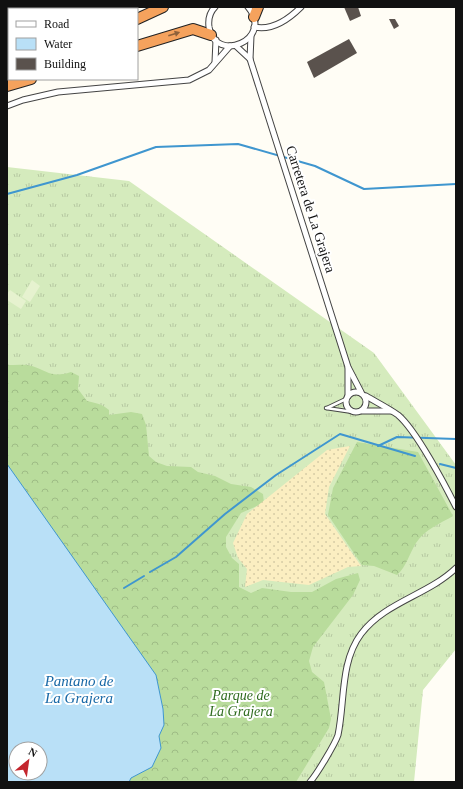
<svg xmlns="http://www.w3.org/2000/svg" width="463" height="789" font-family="Georgia,serif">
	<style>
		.industrial { fill: url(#industrial-furrows) }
		.grass { fill: url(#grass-tufts); fill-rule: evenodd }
		.forest { fill: url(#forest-crowns) }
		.sand { fill: url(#sand-dots) }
		.pitch { fill: #e6f2cf }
		.water { fill: #b9e0f7; stroke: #3f96cf; fill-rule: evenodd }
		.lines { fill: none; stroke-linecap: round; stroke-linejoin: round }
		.stream { stroke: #3f96cf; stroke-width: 2 }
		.building { fill: #5a524d }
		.service-casing { stroke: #444; stroke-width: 4.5 }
		.minor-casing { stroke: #444; stroke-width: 7 }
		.motorway-casing { stroke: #222; stroke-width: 12 }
		.service { stroke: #fff; stroke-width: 2.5 }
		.minor { stroke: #fff; stroke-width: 5 }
		.motorway { stroke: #f5a25d; stroke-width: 10 }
		.oneway { fill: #8e613b }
		.labels { text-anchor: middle; stroke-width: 4; stroke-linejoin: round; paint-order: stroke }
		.street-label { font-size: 14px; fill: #111; stroke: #fff }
		.park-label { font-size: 14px; font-style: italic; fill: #2f6b1f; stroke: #fff }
		.water-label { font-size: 15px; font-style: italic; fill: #1768a6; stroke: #fff }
	</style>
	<defs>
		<pattern id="industrial-furrows" width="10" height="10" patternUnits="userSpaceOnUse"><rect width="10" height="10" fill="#eee6ef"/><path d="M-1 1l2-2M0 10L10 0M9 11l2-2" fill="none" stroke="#cbc4cc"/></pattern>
		<pattern id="grass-tufts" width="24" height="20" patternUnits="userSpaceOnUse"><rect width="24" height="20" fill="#d5ebbd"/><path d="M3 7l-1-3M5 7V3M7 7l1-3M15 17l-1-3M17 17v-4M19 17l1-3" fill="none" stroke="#b6c8a1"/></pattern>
		<pattern id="forest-crowns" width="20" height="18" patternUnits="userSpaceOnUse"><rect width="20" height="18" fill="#b9dc9c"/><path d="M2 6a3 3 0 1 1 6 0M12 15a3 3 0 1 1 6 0" fill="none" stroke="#9ebc85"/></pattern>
		<pattern id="sand-dots" width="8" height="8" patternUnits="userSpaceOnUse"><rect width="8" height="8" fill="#fbeec1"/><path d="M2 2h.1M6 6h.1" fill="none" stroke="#d6cba5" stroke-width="1.8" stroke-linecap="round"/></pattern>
	</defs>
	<rect width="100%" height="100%" fill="#fffdf5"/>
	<!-- industrial -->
	<polygon class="industrial" points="17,7 77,7 74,9 18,9"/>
	<!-- grass -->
	<path class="grass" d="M7 167 129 181 374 353 456 465V649L423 690 414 782H7ZM16 749H40V773H16Z"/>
	<!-- forest -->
	<g class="forest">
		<path d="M7 365C15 365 25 364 32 366 49 372 52 378 71 372L79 376 78 389 87 401C96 403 102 404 109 410V415L131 412 142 414 146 425 149 456 156 462 167 466 191 467 198 472 215 476 231 484 251 487 263 494 264 503 241 513 226 537V547L232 558 239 564V587L251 593 262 588 291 592H312L336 579 358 573 360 580 353 595 313 647 309 661 312 672 324 682 331 719 329 728 296 782H129L131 778 152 767 161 748 159 736 164 725 163 709 156 676 7 467Z"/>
		<path d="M357 442 418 452 453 516C441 523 424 530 416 543 409 554 407 566 397 575L374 566 362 565 328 515 333 488Z"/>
	</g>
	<!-- sand -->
	<polygon class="sand" points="350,446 329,487 325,514 361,566 348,567 309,585 263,580 245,587 247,569 238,558 233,543 247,514 327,450"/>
	<!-- pitch -->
	<g class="pitch">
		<polygon points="32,280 40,286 30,302 22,297"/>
		<polygon points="10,290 26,301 21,309 7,300 7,294"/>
	</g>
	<!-- water -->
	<path class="water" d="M7 464 156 675 163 709 164 725 159 736 161 748 152 767 131 778 129 782H7ZM16 749H40V773H16Z"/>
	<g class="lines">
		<!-- stream -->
		<g class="stream">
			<polyline points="7,19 8,9"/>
			<polyline points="7,194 77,175 156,147 238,144 315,166 364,189 456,184"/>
			<polyline points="378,446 397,437 456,439"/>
			<polyline points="440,464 456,468"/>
			<polyline points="150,572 176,557 225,514 276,475 340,434 415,456"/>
			<polyline points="124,588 144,576"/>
		</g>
	</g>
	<!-- building -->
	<g class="building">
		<polygon points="344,7 358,7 361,16 350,21"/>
		<polygon points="389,19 395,19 399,26 394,29"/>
		<polygon points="349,39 357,53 314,78 307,62"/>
	</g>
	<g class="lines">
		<defs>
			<g id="service">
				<polyline points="326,408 353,412"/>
				<polyline points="327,408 346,399"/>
			</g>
			<g id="minor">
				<path d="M215 7C210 12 208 19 209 27 215 65 275 39 248 7"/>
				<path d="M254 27C272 31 289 19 301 7"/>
				<polyline points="251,36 250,59 348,367 361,392"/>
				<polyline points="236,46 250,59"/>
				<polyline points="215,62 216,40"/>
				<polyline points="7,106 23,100 58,92 189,80 209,70 230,46"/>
				<circle cx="356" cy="402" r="10"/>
				<polyline points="348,396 348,368"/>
				<path d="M366 396C376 402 388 408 398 415 416 430 445 485 456 507"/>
				<polyline points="362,411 391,411"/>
				<path d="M310 782C317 774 335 744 338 735 345 702 340 662 361 634 385 602 428 595 456 568"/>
			</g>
			<g id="motorway">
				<polyline points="84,9 87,7"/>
				<polyline points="124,9 128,7"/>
				<polyline points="254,17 258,7"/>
				<polyline points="137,19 163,7"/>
				<polyline points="137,46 193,29 211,35"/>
				<polyline points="7,57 9,56"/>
				<polyline points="7,78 9,77"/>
				<polyline points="7,86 31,79"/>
			</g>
		</defs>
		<!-- service casing -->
		<use href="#service" class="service-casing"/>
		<!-- minor casing -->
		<use href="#minor" class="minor-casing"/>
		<!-- motorway casing -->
		<use href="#motorway" class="motorway-casing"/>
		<!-- service -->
		<use href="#service" class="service"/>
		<!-- minor -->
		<use href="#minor" class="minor"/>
		<!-- motorway -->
		<use href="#motorway" class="motorway"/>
	</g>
	<!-- one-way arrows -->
	<defs><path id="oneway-solid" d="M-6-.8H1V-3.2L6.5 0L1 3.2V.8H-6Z"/></defs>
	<use class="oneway" href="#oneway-solid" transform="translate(174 34) rotate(-18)"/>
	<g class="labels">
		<!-- street labels -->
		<g class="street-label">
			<text transform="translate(311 209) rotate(72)" y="5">Carretera de La Grajera</text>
		</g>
		<!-- park labels -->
		<g class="park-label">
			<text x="241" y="700">Parque de<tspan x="241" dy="16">La Grajera</tspan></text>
		</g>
		<!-- water labels -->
		<g class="water-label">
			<text x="79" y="686">Pantano de<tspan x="79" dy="17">La Grajera</tspan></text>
		</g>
	</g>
	<!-- border -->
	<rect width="463" height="789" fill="none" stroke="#111111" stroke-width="16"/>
	<!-- legend -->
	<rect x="8" y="8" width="130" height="72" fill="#ffffff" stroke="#a0a0a0"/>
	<rect x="16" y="21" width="20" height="6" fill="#ffffff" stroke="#a0a0a0"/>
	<text x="44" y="28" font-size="12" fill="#111111">Road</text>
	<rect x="16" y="38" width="20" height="12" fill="#b9e0f7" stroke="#a0a0a0"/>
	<text x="44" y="48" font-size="12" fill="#111111">Water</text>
	<rect x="16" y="58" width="20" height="12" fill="#5a524d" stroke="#a0a0a0"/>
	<text x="44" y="68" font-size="12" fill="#111111">Building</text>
	<!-- north arrow -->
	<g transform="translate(28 761) rotate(29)"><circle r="19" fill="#ffffff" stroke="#a0a0a0"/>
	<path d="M0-3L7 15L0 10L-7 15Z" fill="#c4262e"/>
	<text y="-6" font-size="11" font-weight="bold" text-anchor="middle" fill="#111111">N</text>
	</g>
</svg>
